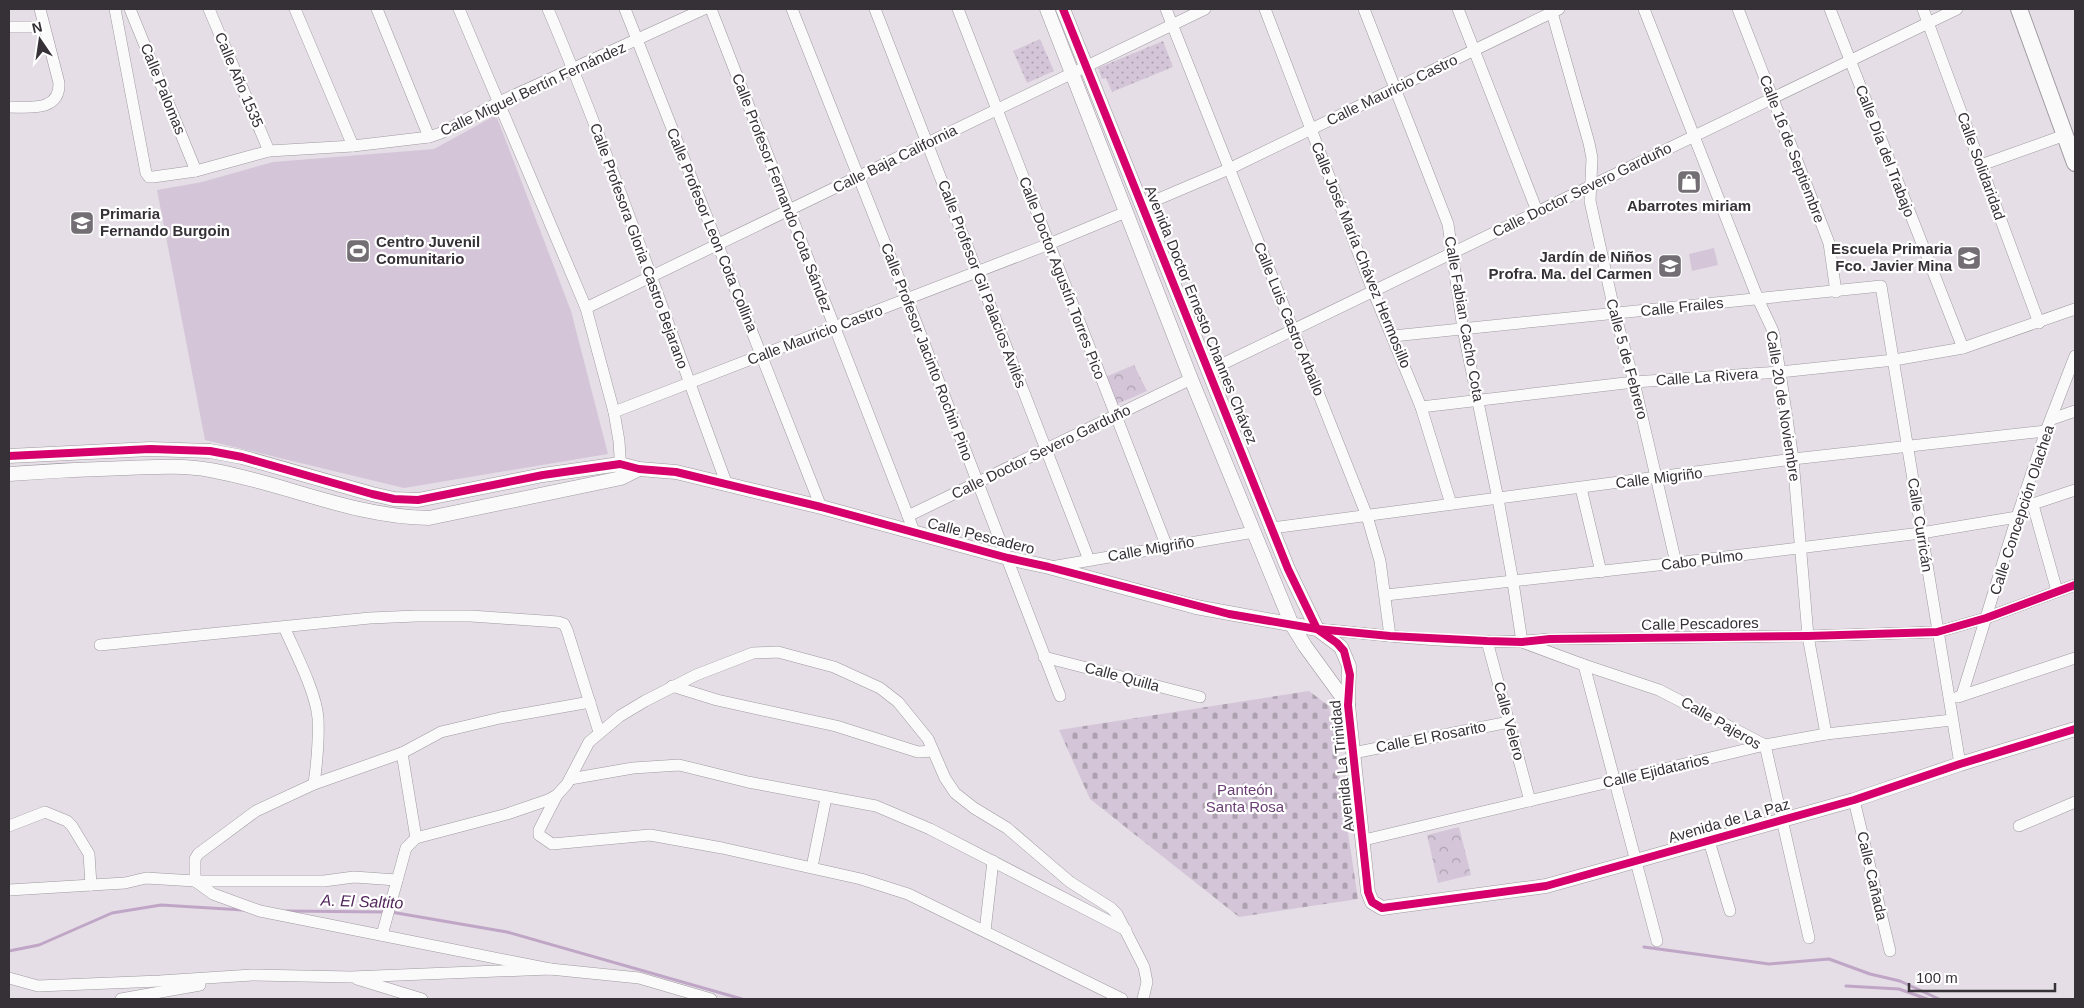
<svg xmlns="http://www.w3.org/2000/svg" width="2084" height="1008" font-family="Helvetica,sans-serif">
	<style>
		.grass { fill: url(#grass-dots) }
		.cemetery { fill: url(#cemetery-stones) }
		.park { fill: url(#park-crowns) }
		.garden { fill: #d4c6d8 }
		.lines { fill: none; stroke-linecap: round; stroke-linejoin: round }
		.stream { stroke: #c0a6c6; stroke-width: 3 }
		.minor-casing { stroke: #9e999f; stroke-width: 12 }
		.tertiary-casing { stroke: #9e999f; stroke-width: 15 }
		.secondary-casing { stroke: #9e999f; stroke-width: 18 }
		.minor { stroke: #fbfafb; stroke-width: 11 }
		.tertiary { stroke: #fbfafb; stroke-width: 14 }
		.secondary { stroke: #fbfafb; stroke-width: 16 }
		.cycleway-casing { stroke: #fff; stroke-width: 11 }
		.cycleway { stroke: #d6006c; stroke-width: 8 }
		.labels { text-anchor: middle; stroke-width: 4.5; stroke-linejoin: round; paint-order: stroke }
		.street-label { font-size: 15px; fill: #363137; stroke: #fff }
		.poi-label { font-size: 15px; font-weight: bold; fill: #363137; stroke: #fff; text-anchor: start }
		.park-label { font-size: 15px; fill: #6a3e75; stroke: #fff }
		.water-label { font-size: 16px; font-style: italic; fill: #51265b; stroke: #fff }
	</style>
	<defs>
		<pattern id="grass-dots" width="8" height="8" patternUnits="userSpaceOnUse" patternTransform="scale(1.25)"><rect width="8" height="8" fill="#d4c6d8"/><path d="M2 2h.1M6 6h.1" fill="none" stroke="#ada1b0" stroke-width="1.8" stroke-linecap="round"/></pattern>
		<pattern id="cemetery-stones" width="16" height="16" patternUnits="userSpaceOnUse" patternTransform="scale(1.25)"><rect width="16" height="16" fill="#d4c6d8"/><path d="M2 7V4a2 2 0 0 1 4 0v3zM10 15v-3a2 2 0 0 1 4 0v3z" fill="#ada1b0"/></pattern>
		<pattern id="park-crowns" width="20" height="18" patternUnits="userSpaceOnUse" patternTransform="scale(1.25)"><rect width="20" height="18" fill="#d4c6d8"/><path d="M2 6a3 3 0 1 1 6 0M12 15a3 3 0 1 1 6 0" fill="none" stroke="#ada1b0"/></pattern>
	</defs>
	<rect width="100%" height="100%" fill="#e5dee6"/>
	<!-- grass -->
	<g class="grass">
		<polygon points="1040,39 1054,71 1027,83 1013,51"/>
		<polygon points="1163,41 1173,67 1112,92 1106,78 1102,79 1098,68"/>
	</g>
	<!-- cemetery -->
	<polygon class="cemetery" points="1309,691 1329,706 1358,899 1239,917 1090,799 1059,730"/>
	<!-- park -->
	<g class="park">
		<polygon points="1134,365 1147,391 1115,405 1103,378"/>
		<polygon points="1459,827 1471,875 1438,883 1427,835"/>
	</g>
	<!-- garden -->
	<g class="garden">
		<polygon points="496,115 571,311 608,454 404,488 205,440 157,190 202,182 273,162 434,149"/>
		<polygon points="1714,248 1718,265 1692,271 1689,254"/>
	</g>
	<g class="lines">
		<!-- stream -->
		<g class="stream">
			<polyline points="286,911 385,912"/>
			<polyline points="391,912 507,932 742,999"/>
			<polyline points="1644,947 1769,964 1829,959 1870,974 1900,981 1939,999"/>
			<polyline points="9,951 39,945 112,913 161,905 243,910"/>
			<polyline points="1846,986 1899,989 1927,999"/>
		</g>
		<defs>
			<g id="minor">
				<polyline points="115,9 146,173 149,177 153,177 196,171 269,151 353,146 429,137 441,133 499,102 704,9"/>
				<polyline points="130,9 196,171"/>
				<polyline points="209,9 269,151"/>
				<polyline points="295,9 353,146"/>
				<polyline points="377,9 429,137"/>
				<polyline points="459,9 586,308 614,412 619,441 621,472"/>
				<path d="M548 9C614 165 668 326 727 485"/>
				<polyline points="625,9 821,507"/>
				<polyline points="711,9 908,516"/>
				<polyline points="792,9 907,299 1060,696"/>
				<polyline points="875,9 1089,560"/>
				<polyline points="958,9 1167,547"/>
				<polyline points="1166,9 1367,516 1380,561 1390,636"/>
				<polyline points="1265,9 1373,291 1421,407 1451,504"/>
				<polyline points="1364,9 1448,224 1463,329 1498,499 1513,582 1522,642 1584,665 1659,690 1765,745 1809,938"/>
				<polyline points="1458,9 1537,211"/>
				<polyline points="1551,9 1589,143 1592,158 1590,201 1615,314 1634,382 1676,563"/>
				<polyline points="1644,9 1758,299 1773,331 1780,372 1793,459 1808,636 1826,734"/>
				<polyline points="1738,9 1829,243 1836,292"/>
				<polyline points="1830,9 1963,348"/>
				<polyline points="1923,9 2039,323"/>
				<polyline points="9,27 44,27"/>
				<path d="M9 107C29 107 60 112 59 83L40 9"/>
				<polyline points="1981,165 2065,135"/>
				<polyline points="1142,206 1229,169 1559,9"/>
				<polyline points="586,308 1205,9"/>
				<polyline points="1393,336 1881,286 1960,764"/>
				<polyline points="1208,371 1957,9"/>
				<polyline points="1421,407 1634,382 1780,372 1894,360 1963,348 2075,309"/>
				<polyline points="614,412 1049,244 1126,212"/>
				<polyline points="2052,419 2075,411"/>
				<polyline points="1581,488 1601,572"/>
				<polyline points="2033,505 2057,591"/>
				<polyline points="2027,506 2075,490"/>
				<polyline points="1272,528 1793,459 2046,431"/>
				<polyline points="915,534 908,516 1191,379"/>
				<polyline points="1051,567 1254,532"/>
				<polyline points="1386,595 1676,563 1921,533 2017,517"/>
				<path d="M284 627C295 652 316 692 318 718 319 740 317 762 314 784"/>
				<path d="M1317 629C1394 636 1473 647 1550 639L1808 636 1937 632 1986 618 2075 585"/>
				<polyline points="1487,641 1530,801"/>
				<polyline points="100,645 370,618 416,616 471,616 558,622 564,624 567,630 599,732"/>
				<polyline points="1044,657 1200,697"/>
				<polyline points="1584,665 1657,941"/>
				<polyline points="672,686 717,700 836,726 918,752 933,751"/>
				<polyline points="1962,695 2017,517 2046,431 2075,356"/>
				<polyline points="1958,697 2075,658"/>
				<polyline points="402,753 416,838"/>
				<polyline points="1353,753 1509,722"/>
				<polyline points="570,779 633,768 679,765 748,782 876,806 930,829 1126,930"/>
				<polyline points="557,795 539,830 539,835 552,844 650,835 722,848 861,879 908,894 1122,999"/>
				<polyline points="1854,800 1890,951"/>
				<polyline points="9,826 45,812 67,821 72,826 89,854 91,885"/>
				<polyline points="2019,826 2075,802"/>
				<polyline points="1364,840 1765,745 1826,734 1952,720"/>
				<polyline points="1709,841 1730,911"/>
				<polyline points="812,867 826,798"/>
				<polyline points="9,890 125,883 146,878 195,881 324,881 354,877 397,880"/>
				<polyline points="985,931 993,861"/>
				<polyline points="382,935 406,848 416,838 507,814 548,800 557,795 567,784 589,742 620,716 645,701 696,675 753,653 778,652 834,667 880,688 898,702 928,739 945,778 955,793 974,808 1007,828 1070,882 1111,908 1117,914 1144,967 1147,982 1143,999"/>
				<polyline points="550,969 260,911 213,894 195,881 195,859 198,854 256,811 314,784 402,753 441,732 500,718 590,702"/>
				<polyline points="9,978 38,986 160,981 252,975 351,977 550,969 639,978 711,999"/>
				<polyline points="357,979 422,999"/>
				<polyline points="121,999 200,985"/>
			</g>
			<g id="tertiary">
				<polyline points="1047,9 1191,379 1292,625 1305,646 1348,705"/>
				<polyline points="1063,9 1288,569 1317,629"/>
				<polyline points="9,456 150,449 210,451 242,457 372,494 394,499 418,500 543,475 620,464 639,469 676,472 821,507 1008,558 1049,567 1196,607 1317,629 1341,647 1349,666 1348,705 1368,892 1372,902 1382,908 1546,886 1854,800 1960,764 2075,729"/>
				<path d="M9 474C48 471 87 469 127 468 155 467 182 465 210 470 284 483 353 517 429 518L621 478 639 469"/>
			</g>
			<polyline id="secondary" points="2019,9 2075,163"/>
		</defs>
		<!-- minor casing -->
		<use href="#minor" class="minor-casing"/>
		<!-- tertiary casing -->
		<use href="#tertiary" class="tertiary-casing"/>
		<!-- secondary casing -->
		<use href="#secondary" class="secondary-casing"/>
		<!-- minor -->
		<use href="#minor" class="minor"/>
		<!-- tertiary -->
		<use href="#tertiary" class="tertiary"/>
		<!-- secondary -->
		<use href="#secondary" class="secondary"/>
		<defs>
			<g id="cycleway">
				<polyline points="1063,9 1288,569 1317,629 1337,643 1344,651 1350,675 1348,705 1368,892 1372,902 1382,908 1546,886 1854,800 1960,764 2075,729"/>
				<polyline points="9,456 150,449 210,451 242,457 372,494 394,499 418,500 543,475 620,464 639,469 676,472 821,507 1008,558 1049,567 1229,614 1317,629 1390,636 1487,641 1522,642 1550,639 1808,636 1937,632 1986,618 2075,585"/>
			</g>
		</defs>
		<!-- cycleway casing -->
		<use href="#cycleway" class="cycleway-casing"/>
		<!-- cycleway -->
		<use href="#cycleway" class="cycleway"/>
	</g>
	<!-- icons -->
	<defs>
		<symbol id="shop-square" viewBox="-11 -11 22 22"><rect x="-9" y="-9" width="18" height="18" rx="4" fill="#736e74" stroke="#fff"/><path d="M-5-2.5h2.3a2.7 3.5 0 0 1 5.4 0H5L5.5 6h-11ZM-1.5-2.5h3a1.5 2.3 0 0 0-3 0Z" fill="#fff"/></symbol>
		<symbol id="school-square" viewBox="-11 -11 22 22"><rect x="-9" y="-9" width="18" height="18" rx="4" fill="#736e74" stroke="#fff"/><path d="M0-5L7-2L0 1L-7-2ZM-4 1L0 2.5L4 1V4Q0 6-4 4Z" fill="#fff"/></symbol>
		<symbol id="stadium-square" viewBox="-11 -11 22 22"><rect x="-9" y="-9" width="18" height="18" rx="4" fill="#736e74" stroke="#fff"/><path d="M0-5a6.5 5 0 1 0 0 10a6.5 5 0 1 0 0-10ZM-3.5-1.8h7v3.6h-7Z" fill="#fff"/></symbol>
	</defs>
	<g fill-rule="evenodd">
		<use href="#shop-square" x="1675" y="168" width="28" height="28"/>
		<use href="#school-square" x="68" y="209" width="28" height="28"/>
		<use href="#stadium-square" x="344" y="237" width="28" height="28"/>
		<use href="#school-square" x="1955" y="244" width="28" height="28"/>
		<use href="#school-square" x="1656" y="252" width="28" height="28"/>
	</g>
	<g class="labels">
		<!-- street labels -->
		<g class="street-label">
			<text transform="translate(239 80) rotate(67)" y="5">Calle Año 1535</text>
			<text transform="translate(163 89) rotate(68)" y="5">Calle Palomas</text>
			<text transform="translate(533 89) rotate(-25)" y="5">Calle Miguel Bertín Fernández</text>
			<text transform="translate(1392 90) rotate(-26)" y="5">Calle Mauricio Castro</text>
			<text transform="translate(1792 149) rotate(69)" y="5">Calle 16 de Septiembre</text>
			<text transform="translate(1885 151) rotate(69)" y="5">Calle Día del Trabajo</text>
			<text transform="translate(895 159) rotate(-26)" y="5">Calle Baja California</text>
			<text transform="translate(1981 166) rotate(70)" y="5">Calle Solidaridad</text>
			<text transform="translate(1582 190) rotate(-26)" y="5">Calle Doctor Severo Garduño</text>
			<text transform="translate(782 193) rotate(69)" y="5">Calle Profesor Fernando Cota Sández</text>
			<text transform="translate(712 230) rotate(68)" y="5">Calle Profesor Leon Cota Collina</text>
			<text transform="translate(639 246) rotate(70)" y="5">Calle Profesora Gloria Castro Bejarano</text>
			<text transform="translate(1361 255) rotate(68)" y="5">Calle José María Chávez Hermosillo</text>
			<text transform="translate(1062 278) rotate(69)" y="5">Calle Doctor Agustín Torres Pico</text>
			<text transform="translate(982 284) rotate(69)" y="5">Calle Profesor Gil Palacios Avilés</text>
			<text transform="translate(1682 307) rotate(-6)" y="5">Calle Frailes</text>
			<text transform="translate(1201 315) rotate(68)" y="5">Avenida Doctor Ernesto Channes Chávez</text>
			<text transform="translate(1289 319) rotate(68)" y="5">Calle Luis Castro Arballo</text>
			<text transform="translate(1464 319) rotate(80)" y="5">Calle Fabian Cacho Cota</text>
			<text transform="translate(815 335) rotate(-21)" y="5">Calle Mauricio Castro</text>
			<text transform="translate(927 352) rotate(69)" y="5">Calle Profesor Jacinto Rochin Pino</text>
			<text transform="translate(1627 359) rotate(75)" y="5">Calle 5 de Febrero</text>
			<text transform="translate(1707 377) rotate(-4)" y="5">Calle La Rivera</text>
			<text transform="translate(1783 406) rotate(81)" y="5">Calle 20 de Noviembre</text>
			<text transform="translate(1041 452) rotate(-26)" y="5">Calle Doctor Severo Garduño</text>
			<text transform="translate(1659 478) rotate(-7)" y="5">Calle Migriño</text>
			<text transform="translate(2022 510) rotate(-72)" y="5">Calle Concepción Olachea</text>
			<text transform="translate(1920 525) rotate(81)" y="5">Calle Curricán</text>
			<text transform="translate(981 536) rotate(14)" y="5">Calle Pescadero</text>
			<text transform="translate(1151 549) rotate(-10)" y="5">Calle Migriño</text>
			<text transform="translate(1702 560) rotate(-7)" y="5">Cabo Pulmo</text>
			<text transform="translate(1700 624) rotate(-1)" y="5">Calle Pescadores</text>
			<text transform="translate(1122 677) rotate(15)" y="5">Calle Quilla</text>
			<text transform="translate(1509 721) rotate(75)" y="5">Calle Velero</text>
			<text transform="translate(1721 723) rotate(30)" y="5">Calle Pajeros</text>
			<text transform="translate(1431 737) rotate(-11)" y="5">Calle El Rosarito</text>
			<text transform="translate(1342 766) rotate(-96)" y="5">Avenida La Trinidad</text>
			<text transform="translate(1656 771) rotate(-13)" y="5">Calle Ejidatarios</text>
			<text transform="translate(1729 821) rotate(-16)" y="5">Avenida de La Paz</text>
			<text transform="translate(1872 876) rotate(77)" y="5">Calle Cañada</text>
		</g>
		<!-- poi labels -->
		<g class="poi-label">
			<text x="1689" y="211" text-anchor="middle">Abarrotes miriam</text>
			<text x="100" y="219">Primaria<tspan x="100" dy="17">Fernando Burgoin</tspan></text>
			<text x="376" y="247">Centro Juvenil<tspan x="376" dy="17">Comunitario</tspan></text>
			<text x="1952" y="254" text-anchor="end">Escuela Primaria<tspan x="1952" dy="17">Fco. Javier Mina</tspan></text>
			<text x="1652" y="262" text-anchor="end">Jardín de Niños<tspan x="1652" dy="17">Profra. Ma. del Carmen</tspan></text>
		</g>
		<!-- park labels -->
		<g class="park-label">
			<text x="1245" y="795">Panteón<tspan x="1245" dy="17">Santa Rosa</tspan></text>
		</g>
		<!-- water labels -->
		<g class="water-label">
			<text transform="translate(362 901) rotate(2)" y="6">A. El Saltito</text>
		</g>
	</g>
	<!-- border -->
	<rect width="2084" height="1008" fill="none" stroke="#363137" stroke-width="20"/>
	<!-- north arrow -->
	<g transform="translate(40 40) rotate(347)" stroke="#ffffff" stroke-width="4" paint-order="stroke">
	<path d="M0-4L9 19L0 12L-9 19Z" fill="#363137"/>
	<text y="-8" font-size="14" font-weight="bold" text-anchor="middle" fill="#363137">N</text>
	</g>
	<!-- scale -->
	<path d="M1909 983v8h146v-8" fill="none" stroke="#363137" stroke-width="2.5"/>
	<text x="1916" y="983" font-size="15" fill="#363137" stroke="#ffffff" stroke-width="4" paint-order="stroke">100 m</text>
</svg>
